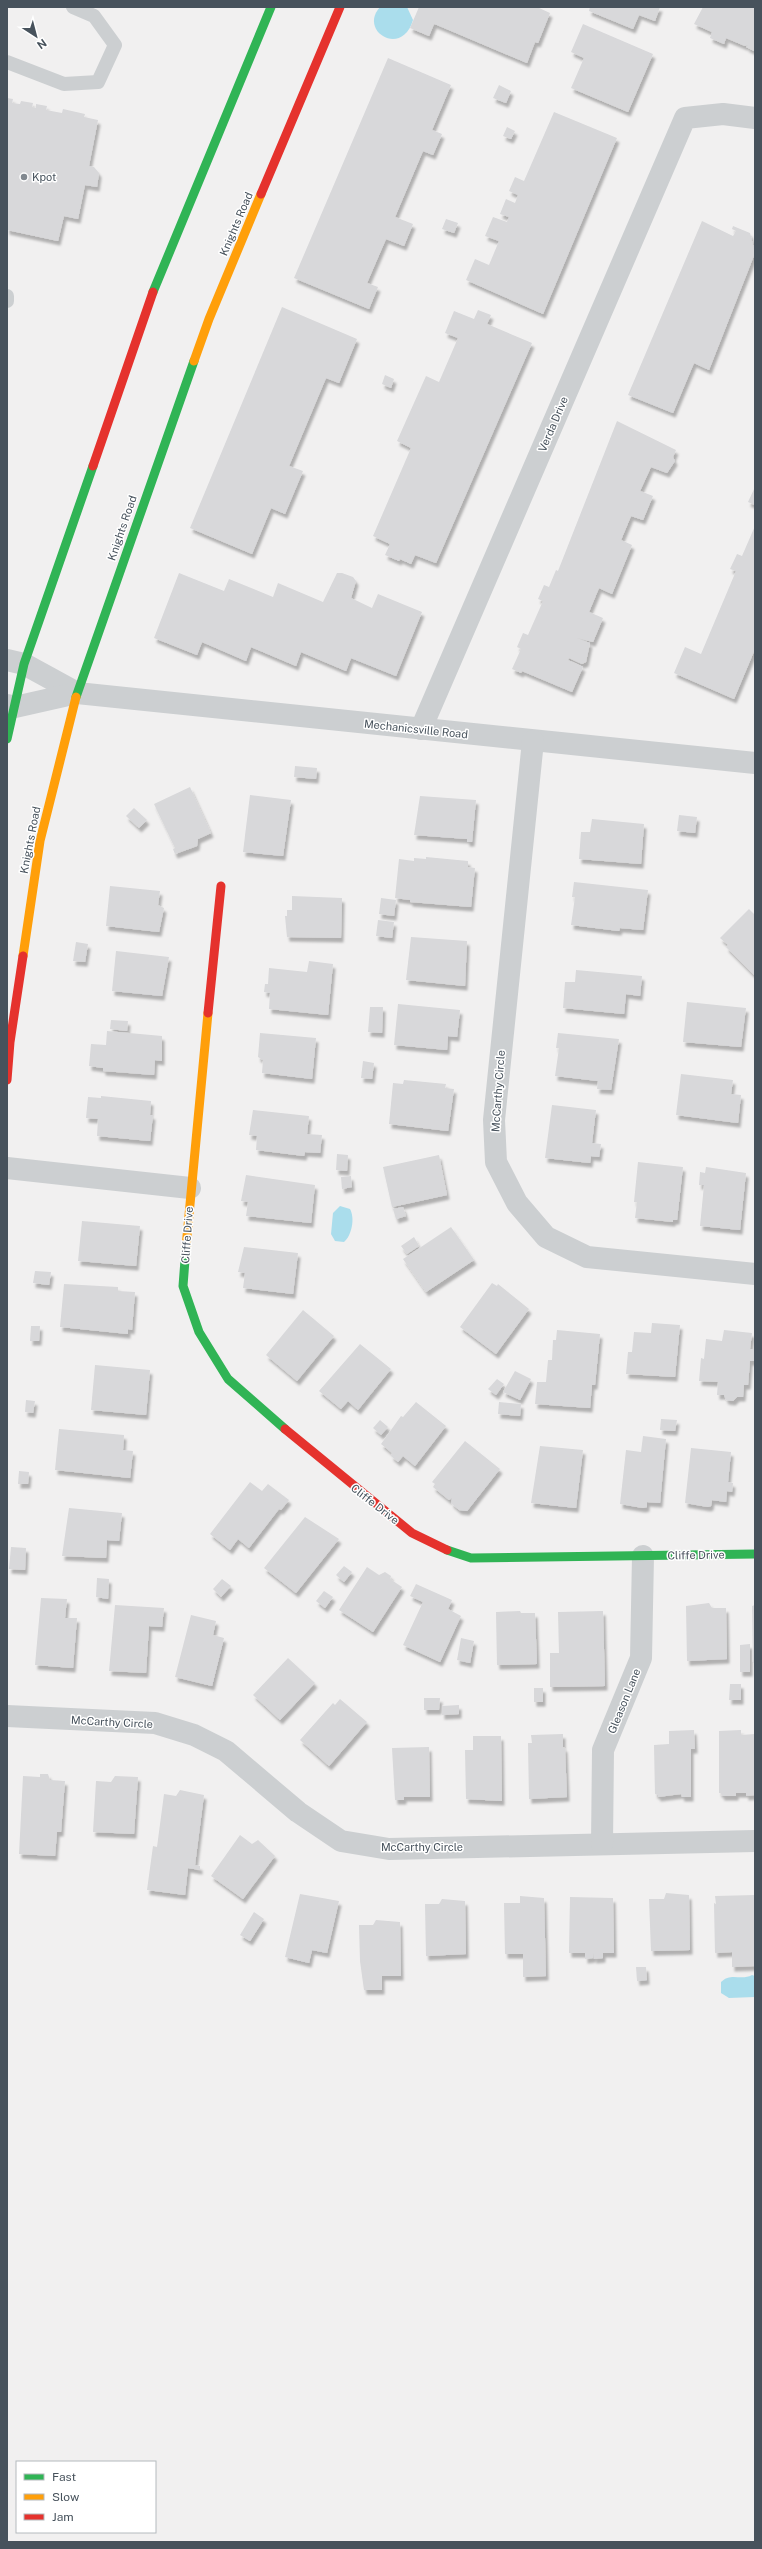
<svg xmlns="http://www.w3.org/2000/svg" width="762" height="2549" font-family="'Public Sans',sans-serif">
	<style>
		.water { fill: #aaddec }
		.building { fill: #d8d8da; filter: url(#shadow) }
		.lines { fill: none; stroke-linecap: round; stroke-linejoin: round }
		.lane { stroke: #cccfd1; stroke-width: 14 }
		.street { stroke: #cccfd1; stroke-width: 22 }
		.fast { stroke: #30b455; stroke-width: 9 }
		.slow { stroke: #ff9f0a; stroke-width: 9 }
		.jam { stroke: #e5322d; stroke-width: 9 }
		.poi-dot { fill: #828990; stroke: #fff; stroke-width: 1.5 }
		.labels { text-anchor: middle; stroke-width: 3; stroke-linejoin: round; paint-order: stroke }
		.poi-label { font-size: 11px; fill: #47525c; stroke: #fff; text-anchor: start }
		.street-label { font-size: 11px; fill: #47525c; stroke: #fff }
	</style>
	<defs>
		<filter id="shadow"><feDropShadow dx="2.5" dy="4.5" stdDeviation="1" flood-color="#0004"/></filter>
	</defs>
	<rect width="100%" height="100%" fill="#f1f0f0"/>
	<!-- water -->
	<g class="water">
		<path d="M380 7H407L413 20C402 58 358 31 380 7Z"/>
		<path d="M340 1206 350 1209C355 1218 352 1235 344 1242L335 1241 331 1234 333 1213Z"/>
		<path d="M752 1975 755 1976V1997L729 1998 721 1993V1982C731 1972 741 1981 752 1975Z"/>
	</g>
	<!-- building -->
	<g class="building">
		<polygon points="419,7 537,7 550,13 538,43 535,42 527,63 437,25 434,24 429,36 410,28"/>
		<polygon points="590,7 660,7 655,21 639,15 633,29 589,11"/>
		<polygon points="703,7 755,7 754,51 746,47 748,45 745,46 726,38 724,44 710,38 712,32 694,24"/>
		<polygon points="583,24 653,54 628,112 571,88 584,58 571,52"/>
		<polygon points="388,58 451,85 432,130 442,134 433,155 423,151 395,217 413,224 404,246 386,239 367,283 378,287 369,309 294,278"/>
		<polygon points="499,85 511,91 506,103 493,98"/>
		<polygon points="7,98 13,99 12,103 20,104 21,101 33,103 32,107 36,108 36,104 47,106 46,110 62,113 63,109 85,114 84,117 98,120 89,166 94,167 99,173 97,187 85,185 78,219 64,216 58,241 7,230"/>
		<polygon points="554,112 617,138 543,314 466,280 475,259 489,265 499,241 485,236 493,217 507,222 509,217 500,214 506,199 515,203 518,195 509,191 515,177 524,181"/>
		<polygon points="507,127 515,131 511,139 503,136"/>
		<polygon points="446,219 458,223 454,233 442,229"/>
		<polygon points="702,221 733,236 736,231 732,229 733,226 750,233 755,253 709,370 694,363 673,413 628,395"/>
		<polygon points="282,307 357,339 339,383 326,378 289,466 303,471 285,514 271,508 252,554 190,528"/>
		<polygon points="478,310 491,315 487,324 532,343 436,563 415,555 411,564 400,559 399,561 385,555 390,544 373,536 411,448 397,441 426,376 439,382 458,338 445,333 454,311 474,319"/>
		<polygon points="385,375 394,379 391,388 382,384"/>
		<polygon points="617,421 676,450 673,457 675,461 667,473 651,467 640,491 653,496 643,520 631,516 621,540 632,545 612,594 599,588 589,612 603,618 593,642 577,638 590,643 586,662 582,664 569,658 568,660 583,667 572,692 522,671 521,673 512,669 521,649 517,647 523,633 528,635 543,601 538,599 544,585 549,587 556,570 558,571"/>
		<polygon points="755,487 755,505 748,502"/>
		<polygon points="755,526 755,649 734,699 674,673 685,647 701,654 736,571 730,569 737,554 742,556"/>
		<polygon points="179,573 224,591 229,579 273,597 278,583 323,602 337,573 342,573 353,577 356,581 351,598 372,608 378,594 422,612 396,676 351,658 346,671 301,652 296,666 251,647 246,661 202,642 197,655 154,638"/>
		<polygon points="295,766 317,768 316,779 294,777"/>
		<polygon points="190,787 211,833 198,839 197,846 175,854 173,849 175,848 154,804"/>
		<polygon points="250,795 291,800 283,856 243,852"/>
		<polygon points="420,796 476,800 472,842 467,842 467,839 414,835"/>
		<polygon points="134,808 147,820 139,828 126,816"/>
		<polygon points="679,815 697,817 695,833 677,831"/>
		<polygon points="592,819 644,824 641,864 579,859 581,832 590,832"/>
		<polygon points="426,857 468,861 468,867 475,868 471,907 410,902 410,900 395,898 399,859 414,861 414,858 426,859"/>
		<polygon points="574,882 648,890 643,930 620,928 619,931 571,925 575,897 572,897"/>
		<polygon points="110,886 160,891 158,905 164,908 159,932 106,926"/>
		<polygon points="292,896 342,898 341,938 287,937 285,916 287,916 287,910 292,910"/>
		<polygon points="381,898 396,900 394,916 379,914"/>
		<polygon points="749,909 755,915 755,976 726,947 728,945 720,938"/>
		<polygon points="378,920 394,922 392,938 376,936"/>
		<polygon points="411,937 467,941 465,986 406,980"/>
		<polygon points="76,942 88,944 85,962 73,961"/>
		<polygon points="116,951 169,957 162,996 112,991"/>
		<polygon points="309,961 333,964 328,1015 269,1009 270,993 264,992 265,984 268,984 269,968 307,972"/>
		<polygon points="576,970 642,976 640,996 626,994 624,1014 563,1008 565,982 575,982"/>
		<polygon points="687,1002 746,1008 741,1047 683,1042"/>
		<polygon points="398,1004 460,1010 457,1037 448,1036 447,1050 394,1045"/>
		<polygon points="370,1007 383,1007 382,1033 368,1032"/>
		<polygon points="111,1020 128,1021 127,1031 110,1029"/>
		<polygon points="107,1031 162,1036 162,1061 155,1060 154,1075 103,1071 103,1068 89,1066 91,1044 106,1045"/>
		<polygon points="260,1033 316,1038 312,1079 262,1073 263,1060 258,1057"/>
		<polygon points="558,1033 619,1039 611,1090 597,1089 598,1081 555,1076 559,1048 556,1048"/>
		<polygon points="363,1061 374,1063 372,1079 361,1078"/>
		<polygon points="681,1074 733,1080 731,1094 741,1095 738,1123 676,1115"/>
		<polygon points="404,1080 446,1084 445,1088 454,1089 448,1131 389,1124 393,1083 403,1084"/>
		<polygon points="101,1096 151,1101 150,1115 153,1115 150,1141 97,1136 98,1119 86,1118 88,1097 101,1098"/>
		<polygon points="552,1105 596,1110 592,1143 601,1144 599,1157 591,1156 590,1163 545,1158"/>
		<polygon points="253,1110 309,1116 307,1134 322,1135 320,1153 305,1152 304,1156 256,1150 257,1136 249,1135"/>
		<polygon points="337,1154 348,1155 347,1171 336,1170"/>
		<polygon points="439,1155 447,1195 392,1207 383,1167"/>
		<polygon points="638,1162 683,1167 677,1220 673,1220 673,1222 635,1218 637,1202 634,1202"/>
		<polygon points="706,1167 746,1173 740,1230 700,1226 704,1185 699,1185 700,1172 705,1173"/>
		<polygon points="246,1175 315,1185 311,1223 246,1216 248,1202 241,1201"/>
		<polygon points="351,1176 352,1187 342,1189 341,1177"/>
		<polygon points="403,1207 406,1216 396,1219 393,1209"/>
		<polygon points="82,1221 140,1226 136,1266 78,1261"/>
		<polygon points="451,1227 474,1260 426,1292 403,1259"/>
		<polygon points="414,1237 419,1246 407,1254 401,1246"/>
		<polygon points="244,1247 298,1253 293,1294 243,1288 245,1273 238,1272"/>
		<polygon points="35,1271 51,1272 49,1285 33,1283"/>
		<polygon points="492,1283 497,1286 498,1284 529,1309 496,1354 460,1327"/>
		<polygon points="64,1284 118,1287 118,1291 135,1292 132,1330 128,1329 128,1334 60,1327"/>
		<polygon points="303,1310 334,1336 297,1381 266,1355"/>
		<polygon points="652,1323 680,1325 675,1377 626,1374 628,1352 632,1352 634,1332 651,1333"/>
		<polygon points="31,1326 40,1326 39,1341 30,1341"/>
		<polygon points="557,1330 600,1334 595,1385 592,1385 590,1408 535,1404 537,1382 546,1382 548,1360 552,1360 553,1340 556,1340"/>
		<polygon points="724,1330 752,1333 750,1349 755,1349 755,1361 750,1361 748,1385 744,1385 743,1397 737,1397 733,1401 726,1400 724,1395 717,1395 718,1382 699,1381 701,1358 704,1359 706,1339 722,1341"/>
		<polygon points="360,1344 391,1369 358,1410 348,1401 341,1409 319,1391"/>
		<polygon points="95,1365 150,1370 146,1415 91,1410"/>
		<polygon points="515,1371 531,1379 520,1400 503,1392"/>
		<polygon points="497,1379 504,1384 496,1395 488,1389"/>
		<polygon points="26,1400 35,1401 33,1413 25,1412"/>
		<polygon points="416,1402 446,1426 415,1466 403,1456 398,1462 391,1456 392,1453 381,1444 401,1416 403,1417"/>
		<polygon points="499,1402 521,1404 520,1416 498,1414"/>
		<polygon points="661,1419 677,1420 675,1431 660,1430"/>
		<polygon points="380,1420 388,1427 381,1435 373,1428"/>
		<polygon points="59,1429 124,1435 123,1450 133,1451 130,1478 55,1470"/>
		<polygon points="643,1436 666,1439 660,1503 647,1502 647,1507 643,1508 620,1504 626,1450 641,1452"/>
		<polygon points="465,1441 500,1469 467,1511 459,1510 451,1503 452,1498 449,1500 433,1487 435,1484 432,1482"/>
		<polygon points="540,1446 583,1450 576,1508 531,1503"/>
		<polygon points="691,1448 731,1452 728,1482 733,1483 732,1492 727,1491 726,1502 712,1500 711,1506 708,1507 685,1503"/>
		<polygon points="19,1471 29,1472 28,1484 18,1484"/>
		<polygon points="250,1482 262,1491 268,1484 289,1500 281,1510 279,1509 249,1548 238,1539 230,1550 210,1534"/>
		<polygon points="69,1508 122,1513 119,1541 107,1540 106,1558 62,1556"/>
		<polygon points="305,1517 339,1539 296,1593 264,1568"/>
		<polygon points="11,1547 26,1548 25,1570 9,1569"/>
		<polygon points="344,1566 352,1572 344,1582 336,1575"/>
		<polygon points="367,1567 379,1575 385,1572 391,1576 390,1579 402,1587 373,1632 339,1610"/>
		<polygon points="97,1578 109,1579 108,1599 96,1597"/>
		<polygon points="222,1579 231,1586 221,1597 213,1589"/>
		<polygon points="416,1584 452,1600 448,1609 461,1616 440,1662 403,1645 423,1602 410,1596"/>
		<polygon points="324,1591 333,1597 325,1608 316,1601"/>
		<polygon points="41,1598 67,1599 65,1618 77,1618 73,1668 35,1665"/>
		<polygon points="709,1603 712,1608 726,1608 727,1659 687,1661 686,1606"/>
		<polygon points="115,1605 164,1608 162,1627 149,1626 146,1673 109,1671"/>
		<polygon points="755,1605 755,1663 753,1663 752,1606"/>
		<polygon points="520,1611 521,1613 535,1613 537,1664 497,1665 496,1612"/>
		<polygon points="603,1611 605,1686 550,1687 550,1653 559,1653 558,1612"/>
		<polygon points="191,1615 216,1621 213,1635 224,1638 212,1686 175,1677"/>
		<polygon points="461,1638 474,1641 470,1663 457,1660"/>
		<polygon points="750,1644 750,1672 740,1672 740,1645"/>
		<polygon points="288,1658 315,1683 280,1720 253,1695"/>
		<polygon points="730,1684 741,1684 741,1700 729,1700"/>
		<rect x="534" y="1688" width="9" height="14"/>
		<polygon points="424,1698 440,1698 439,1710 424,1710"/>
		<polygon points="340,1699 367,1722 329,1766 300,1740 333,1703 335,1705"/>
		<polygon points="459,1705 459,1714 442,1715 442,1706"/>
		<polygon points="694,1730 695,1749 691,1749 691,1797 682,1797 681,1794 658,1797 658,1795 655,1794 654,1745 669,1744 669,1731"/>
		<polygon points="741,1730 741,1735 755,1734 755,1795 746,1796 746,1793 736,1793 736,1796 722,1796 721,1793 719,1793 719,1731"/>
		<polygon points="563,1734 563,1747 565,1748 567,1797 529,1799 528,1743 532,1743 531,1735"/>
		<polygon points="473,1736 501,1736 502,1801 466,1799 465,1750 473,1750"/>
		<polygon points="429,1747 430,1797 404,1797 404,1800 395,1800 392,1748"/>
		<polygon points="40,1774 48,1774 50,1780 65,1781 61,1832 57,1832 55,1856 19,1854 23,1776 40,1777"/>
		<polygon points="115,1776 138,1777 134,1834 93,1832 96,1781 111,1782"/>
		<polygon points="180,1790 204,1795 195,1865 200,1866 200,1870 188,1868 185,1895 147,1890 153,1846 157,1847 164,1794 176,1796"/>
		<polygon points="240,1835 252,1844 258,1840 275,1856 243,1899 211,1876"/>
		<polygon points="666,1893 689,1895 690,1950 651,1951 649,1899 664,1899"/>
		<polygon points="300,1894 339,1901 327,1953 312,1950 309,1963 285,1957"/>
		<polygon points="755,1895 755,1966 732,1967 732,1952 715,1953 714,1903 716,1904 715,1896"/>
		<polygon points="520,1896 544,1898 546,1976 523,1977 523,1954 505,1954 504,1903 520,1903"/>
		<polygon points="570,1897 613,1898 614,1953 603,1953 603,1958 594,1959 593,1953 593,1958 585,1959 585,1953 569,1953"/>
		<polygon points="442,1899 465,1901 466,1954 426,1956 425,1904 439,1904"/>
		<polygon points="254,1912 264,1919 250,1941 240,1935"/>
		<polygon points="376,1920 400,1922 401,1976 382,1976 382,1990 364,1990 360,1961 359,1925 373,1925"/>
		<polygon points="636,1967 646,1967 647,1980 637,1981"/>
	</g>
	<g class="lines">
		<!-- lane -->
		<g class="lane">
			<polyline points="7,62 64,84 98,82 115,45 94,16 73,7"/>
			<polyline points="7,296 7,301"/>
		</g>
		<!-- street -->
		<g class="street">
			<polyline points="7,660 24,664 77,693"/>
			<polyline points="7,705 15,707 77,693 755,763"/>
			<polyline points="421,729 685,118 723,114 755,118"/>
			<polyline points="533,741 494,1120 496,1162 517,1203 546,1237 587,1257 755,1274"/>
			<polyline points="7,1168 190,1188"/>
			<polyline points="7,1716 155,1723 194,1735 226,1751 298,1812 341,1841 389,1849 755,1841"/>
			<polyline points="602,1844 603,1750 641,1658 643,1556"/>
		</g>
		<!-- fast -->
		<g class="fast">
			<polyline points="153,292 271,7"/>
			<polyline points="76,697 194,361"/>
			<polyline points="7,739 24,664 93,466"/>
			<polyline points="186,1247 183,1286 199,1332 228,1379 285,1429"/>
			<polyline points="447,1550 471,1558 755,1554"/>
		</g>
		<!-- slow -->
		<g class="slow">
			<polyline points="194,361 209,319 261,194"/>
			<polyline points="23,956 40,841 76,697"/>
			<polyline points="186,1247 208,1013"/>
		</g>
		<!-- jam -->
		<g class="jam">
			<polyline points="261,194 340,7"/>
			<polyline points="93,466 153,292"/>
			<polyline points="208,1013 221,886"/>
			<polyline points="7,1080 10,1042 23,956"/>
			<polyline points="285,1429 412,1533 447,1550"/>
		</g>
	</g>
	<!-- markers -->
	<circle class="poi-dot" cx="24" cy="177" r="4"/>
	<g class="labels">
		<!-- poi labels -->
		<g class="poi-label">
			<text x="32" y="181">Kpot</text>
		</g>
		<!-- street labels -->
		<g class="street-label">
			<text transform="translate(236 224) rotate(-67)" y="4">Knights Road</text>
			<text transform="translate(553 424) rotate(-67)" y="4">Verda Drive</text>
			<text transform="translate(122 528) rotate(-71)" y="4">Knights Road</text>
			<text transform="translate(416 729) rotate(6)" y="4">Mechanicsville Road</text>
			<text transform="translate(30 840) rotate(-79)" y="4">Knights Road</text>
			<text transform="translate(498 1091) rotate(-86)" y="4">McCarthy Circle</text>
			<text transform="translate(187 1235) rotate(-86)" y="4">Cliffe Drive</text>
			<text transform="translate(375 1504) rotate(38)" y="4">Cliffe Drive</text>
			<text transform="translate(696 1555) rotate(-1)" y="4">Cliffe Drive</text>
			<text transform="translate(624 1701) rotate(-68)" y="4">Gleason Lane</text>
			<text transform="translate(112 1722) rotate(3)" y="4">McCarthy Circle</text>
			<text x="422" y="1851">McCarthy Circle</text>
		</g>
	</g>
	<!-- border -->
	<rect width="762" height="2549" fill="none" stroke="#47525c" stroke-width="16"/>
	<!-- legend -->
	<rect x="16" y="2461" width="140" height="72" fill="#ffffff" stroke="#b5babe"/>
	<rect x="24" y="2474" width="20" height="6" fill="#30b455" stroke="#b5babe"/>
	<text x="52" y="2481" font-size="12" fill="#47525c">Fast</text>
	<rect x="24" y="2494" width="20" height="6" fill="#ff9f0a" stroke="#b5babe"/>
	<text x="52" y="2501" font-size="12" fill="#47525c">Slow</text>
	<rect x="24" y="2514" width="20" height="6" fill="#e5322d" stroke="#b5babe"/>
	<text x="52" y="2521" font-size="12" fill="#47525c">Jam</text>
	<!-- north arrow -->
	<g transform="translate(36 36) rotate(144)" stroke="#ffffff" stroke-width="3" paint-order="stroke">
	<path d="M0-3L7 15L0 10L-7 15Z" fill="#47525c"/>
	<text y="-6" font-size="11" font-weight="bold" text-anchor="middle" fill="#47525c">N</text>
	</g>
</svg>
